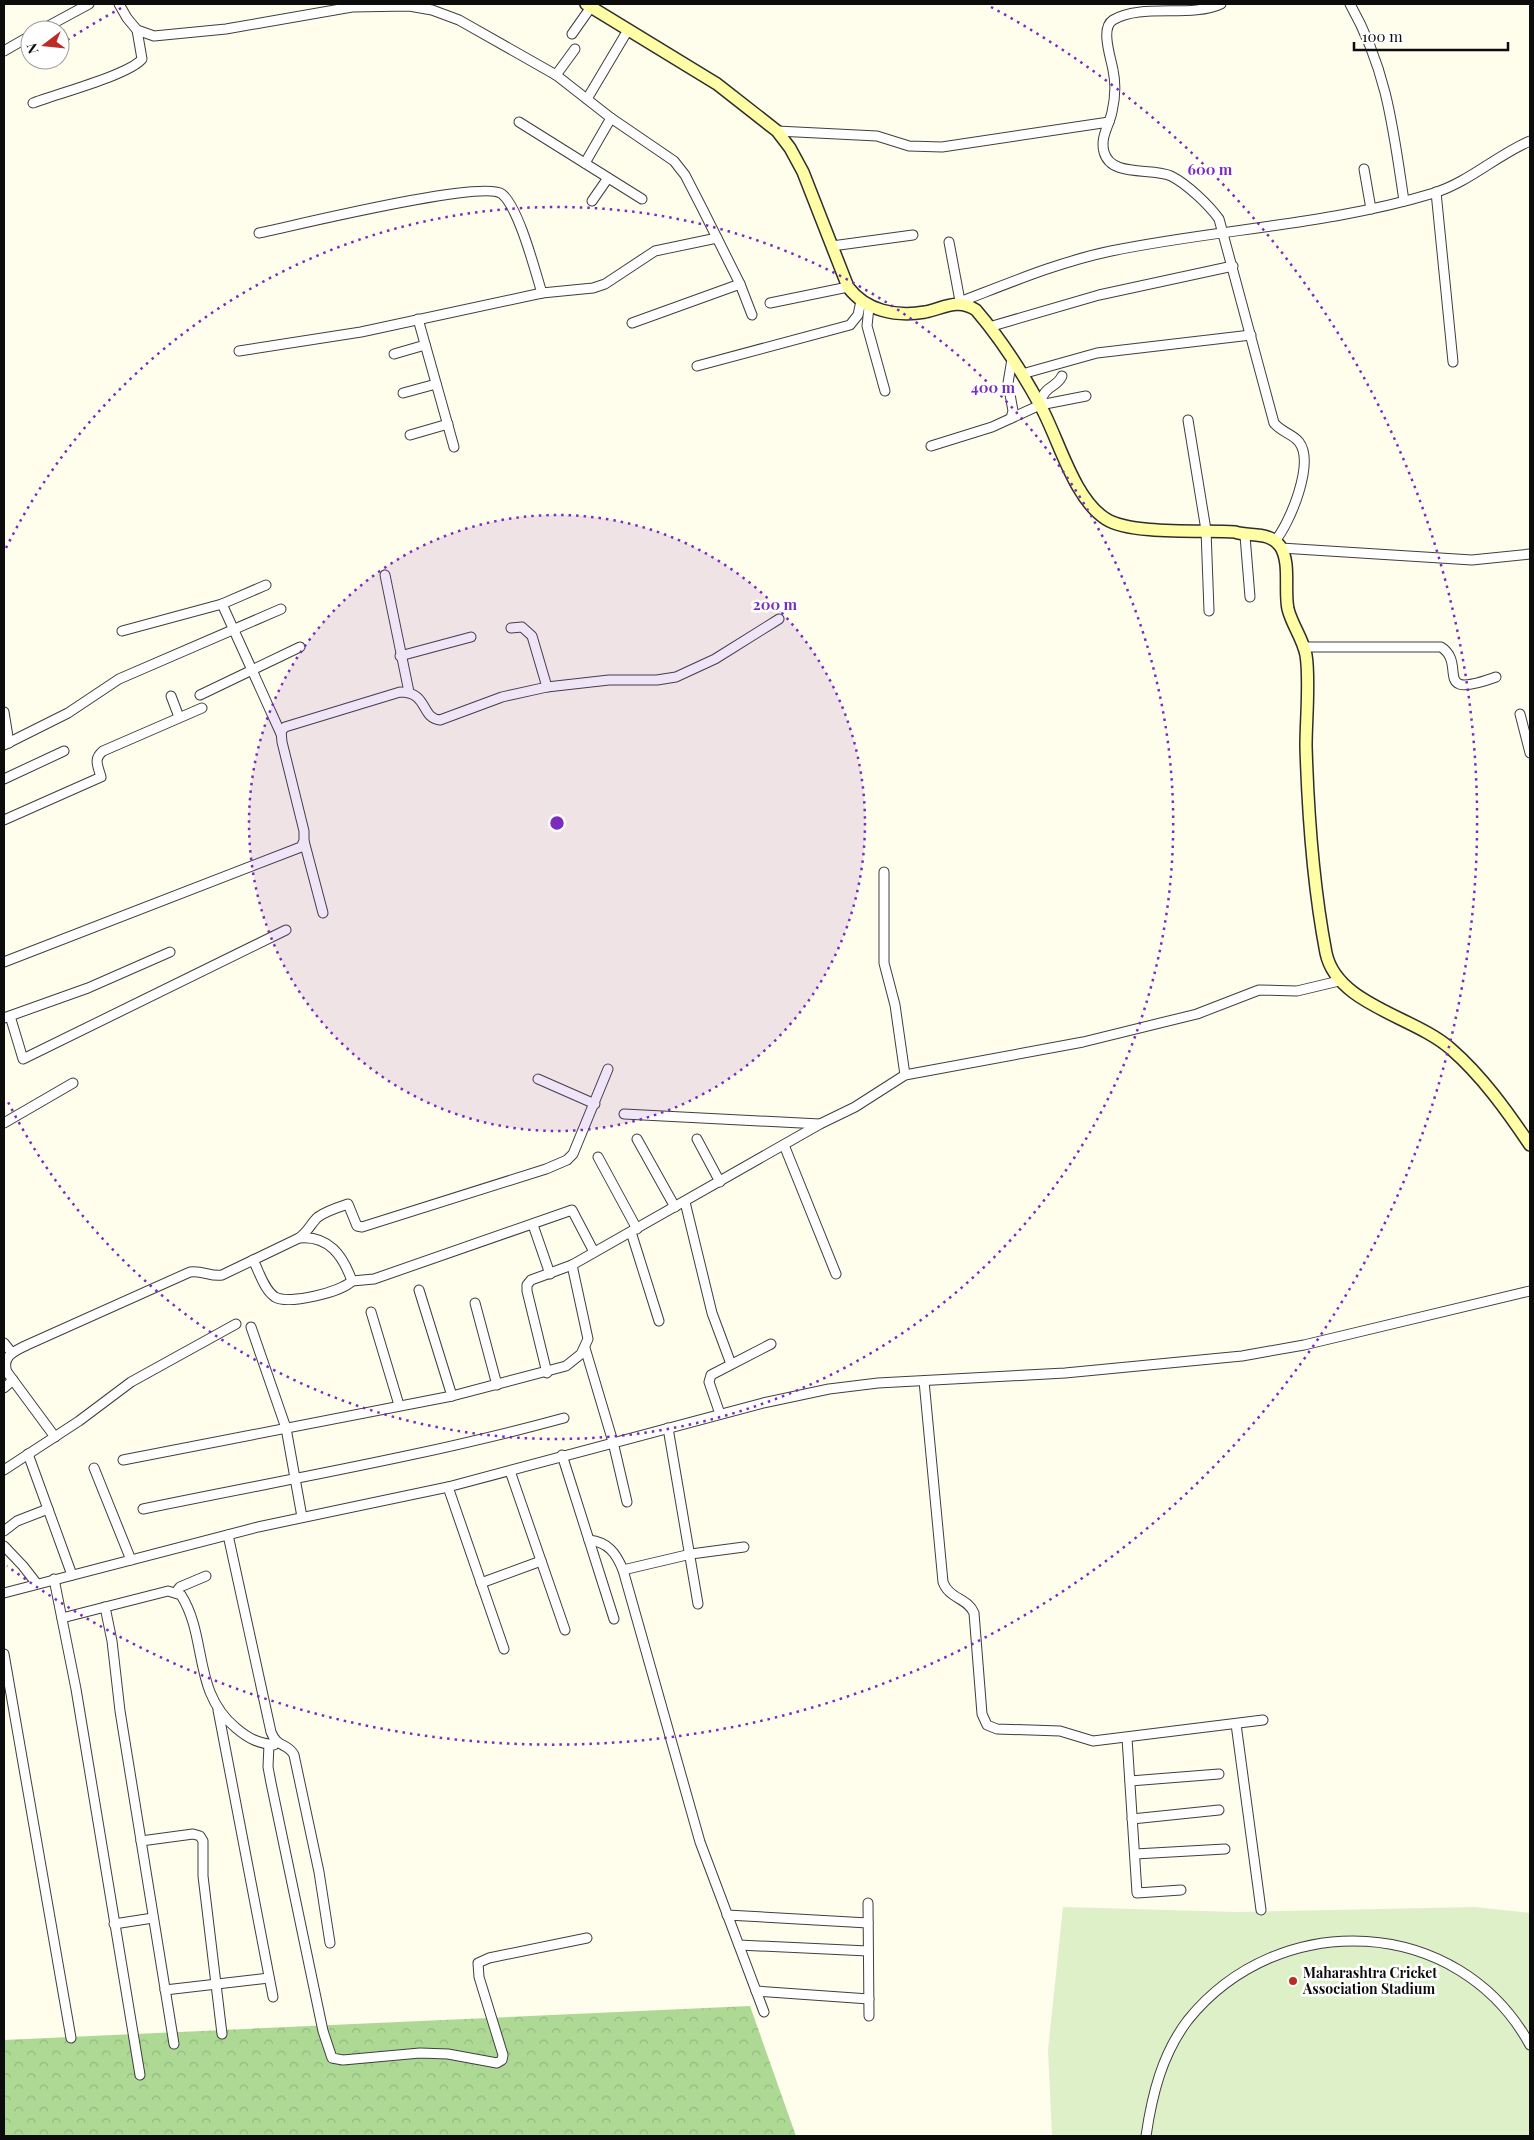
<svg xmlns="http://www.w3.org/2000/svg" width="1534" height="2140" font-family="'Playfair Display',serif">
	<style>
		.forest { fill: url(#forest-crowns) }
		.pitch { fill: #def0c8 }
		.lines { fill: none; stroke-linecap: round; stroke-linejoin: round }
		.street-casing { stroke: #3f3f3f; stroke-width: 11 }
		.secondary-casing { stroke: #2e2e2e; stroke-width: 14 }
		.street { stroke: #fff; stroke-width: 9 }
		.secondary { stroke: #fffea7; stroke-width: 11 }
		.ring { fill: none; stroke: #7b2cbf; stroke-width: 2.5; stroke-dasharray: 2.5 5 }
		.poi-dot { fill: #bc2c25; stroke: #fff; stroke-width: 2 }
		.labels { text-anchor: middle; stroke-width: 5; stroke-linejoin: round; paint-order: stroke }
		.poi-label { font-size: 14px; font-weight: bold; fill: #0c0c0c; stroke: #fff; text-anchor: start }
		.centre { fill: #7b2cbf; stroke: #fff; stroke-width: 2.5 }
		.ring-label { font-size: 15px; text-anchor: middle; font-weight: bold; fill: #7b2cbf; stroke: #fff; stroke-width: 5; stroke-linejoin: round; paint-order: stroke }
	</style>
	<defs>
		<pattern id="forest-crowns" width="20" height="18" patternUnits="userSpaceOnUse" patternTransform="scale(1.25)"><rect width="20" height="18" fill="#add995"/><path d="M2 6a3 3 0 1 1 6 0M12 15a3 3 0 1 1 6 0" fill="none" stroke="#94b97f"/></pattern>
	</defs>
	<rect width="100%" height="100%" fill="#fffdec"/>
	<!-- forest -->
	<polygon class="forest" points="750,2006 796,2136 4,2136 4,2040"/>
	<!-- pitch -->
	<polygon class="pitch" points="1063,1907 1237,1912 1475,1907 1530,1913 1530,2136 1052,2136 1048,2050"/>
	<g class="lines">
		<defs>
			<g id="street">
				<polyline points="119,4 127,18 137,30 154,36 226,29 352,7 409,6 432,10 459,20 556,75 611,118 674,161 685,175 702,208 740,284 752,315"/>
				<path d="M1221 4C1191 18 1141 3 1113 20 1100 28 1111 58 1113 70 1116 84 1115 99 1112 112 1109 126 1100 137 1104 152 1111 178 1152 167 1171 176 1187 184 1209 205 1219 219L1274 423C1281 432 1293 434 1299 442 1315 463 1290 523 1275 541"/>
				<path d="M1350 4C1387 70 1393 127 1404 201"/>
				<polyline points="41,30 89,4"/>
				<polyline points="572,34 591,7"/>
				<polyline points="4,51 30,36"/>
				<polyline points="556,75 575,49"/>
				<polyline points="587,99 628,30"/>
				<path d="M33 103C56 94 129 75 142 59L137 30"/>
				<polyline points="519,122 642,199"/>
				<polyline points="777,131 877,136 909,146 942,147 1109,122"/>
				<polyline points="585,163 611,118"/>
				<polyline points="1364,169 1371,209"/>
				<polyline points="1436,192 1453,362"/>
				<polyline points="592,201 608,178"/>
				<path d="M259 233C293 226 483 179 502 194 519 208 535 271 542 293"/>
				<polyline points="949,242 960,301"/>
				<polyline points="832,246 913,235"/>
				<polyline points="770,303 848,287"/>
				<path d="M957 303C1007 284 1058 262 1111 251 1218 229 1329 225 1434 193 1469 182 1497 155 1530 141"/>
				<polyline points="869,307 867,326 885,391"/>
				<polyline points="418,319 454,447"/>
				<polyline points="632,323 740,284"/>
				<polyline points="989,327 1099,295 1233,266"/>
				<polyline points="239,351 361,332 542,293 593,288 605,284 655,251 717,238"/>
				<polyline points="394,354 425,345"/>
				<polyline points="697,366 850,325 858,315 861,301"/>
				<polyline points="1022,374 1097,353 1251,335"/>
				<polyline points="403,393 436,384"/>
				<path d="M1040 405C1044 384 1056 389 1062 376"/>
				<polyline points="1011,418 1013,411 1008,383 1012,359"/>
				<polyline points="1188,420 1206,530 1209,611"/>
				<polyline points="410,435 448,424"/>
				<polyline points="931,446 992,427 1040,405 1086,396"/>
				<polyline points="1245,536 1250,597"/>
				<polyline points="1281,548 1472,560 1530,554"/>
				<polyline points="385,575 409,692"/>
				<polyline points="222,604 266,585"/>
				<polyline points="511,628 522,627 532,636 547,687"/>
				<polyline points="122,631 222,604 281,734"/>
				<path d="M1303 647H1441C1468 664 1430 701 1496 677"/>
				<polyline points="400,656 471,637"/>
				<polyline points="200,695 300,647"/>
				<polyline points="171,696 179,717"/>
				<polyline points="4,712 9,743"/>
				<polyline points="1520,714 1530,753"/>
				<polyline points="4,745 68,713 119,679 281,609"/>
				<polyline points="4,779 64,751"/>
				<path d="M4 820 101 777C98 766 93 759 103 751L202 708"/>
				<polyline points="304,841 323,913"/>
				<polyline points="884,872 884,963 895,1005 905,1075"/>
				<path d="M4 962 301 847 304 841V831L282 742 281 731 285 727 400 692C429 692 420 718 440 720L502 697 547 687 609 680H657L676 677 715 659 779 619"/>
				<polyline points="10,1016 23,1059 286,930"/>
				<polyline points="4,1018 88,988 170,952"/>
				<polyline points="538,1079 595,1104"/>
				<polyline points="624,1114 820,1124"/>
				<polyline points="4,1123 73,1083"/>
				<polyline points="637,1139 675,1207"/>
				<polyline points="697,1139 720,1182"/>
				<polyline points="784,1145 836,1274"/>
				<polyline points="598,1157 637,1229"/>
				<polyline points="685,1202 712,1313 731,1364"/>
				<polyline points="533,1225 550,1274"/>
				<polyline points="631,1232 659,1321"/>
				<path d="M299 1238C308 1232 311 1223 318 1217 326 1211 339 1207 348 1204L357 1226 362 1227 546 1169 567 1160 573 1154 608 1069"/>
				<path d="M253 1260C259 1271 264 1290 275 1297 289 1305 341 1292 352 1281"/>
				<polyline points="419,1290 452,1396"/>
				<polyline points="475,1303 497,1385"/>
				<polyline points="371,1312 399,1405"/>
				<polyline points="251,1327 286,1428 302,1517"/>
				<polyline points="4,1343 12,1353"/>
				<polyline points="585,1348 613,1442 627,1502"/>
				<polyline points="547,1373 527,1291 527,1285 531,1280 572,1265 820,1124 855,1107 905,1075 1083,1042 1197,1014 1259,990 1297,991 1339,981"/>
				<path d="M924 1381 943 1582C949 1599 968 1598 974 1613L982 1714 987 1725 997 1729 1060 1731 1093 1741 1263 1720"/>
				<polyline points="4,1388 13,1380"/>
				<polyline points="720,1414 709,1382 711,1375 771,1344"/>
				<polyline points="668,1428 698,1604"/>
				<path d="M55 1437 7 1372C1 1356 15 1351 27 1345L190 1272C202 1270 211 1277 222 1275L299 1238C329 1235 343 1256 352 1281L374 1279 572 1210 594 1252"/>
				<polyline points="28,1454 72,1575"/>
				<polyline points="562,1455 614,1619"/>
				<polyline points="123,1460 452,1396 566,1366 581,1354 588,1339 572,1265"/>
				<polyline points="94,1468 131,1560"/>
				<polyline points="4,1470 79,1421 131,1382 236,1324"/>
				<polyline points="510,1471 565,1630"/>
				<polyline points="448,1487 504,1649"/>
				<path d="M143 1509C283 1480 425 1456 564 1418"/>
				<polyline points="4,1531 17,1521 48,1509"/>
				<path d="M228 1535 271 1732C277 1748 288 1743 294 1755L319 1872 330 1943"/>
				<path d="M589 1540C608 1542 616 1553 623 1570L700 1842 764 2012"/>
				<polyline points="4,1546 23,1566 37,1584"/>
				<polyline points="623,1570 691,1554 744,1547"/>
				<polyline points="54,1579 76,1689 140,2075"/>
				<polyline points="481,1583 541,1561"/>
				<polyline points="176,1592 180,1587 206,1576"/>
				<polyline points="4,1593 258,1527 448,1487 763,1403 829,1389 878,1383 1065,1373 1242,1356 1304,1345 1530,1291"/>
				<polyline points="105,1607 112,1641 120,1711 174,2044"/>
				<path d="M62 1618 168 1591 181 1595C208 1638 192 1692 236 1728 249 1739 258 1743 274 1745"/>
				<polyline points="4,1654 71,2038"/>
				<polyline points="218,1710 273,1997"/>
				<polyline points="1236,1724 1261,1910"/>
				<polyline points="1127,1738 1137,1893 1181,1890"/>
				<polyline points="269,1744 268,1767 271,1783 323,2031 332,2058 343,2060 420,2053 448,2054 497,2063 502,2060 503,2055 479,1977 478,1963 489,1958 587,1938"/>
				<polyline points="1130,1781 1219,1774"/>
				<polyline points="1132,1819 1219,1810"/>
				<polyline points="141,1841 193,1834 200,1836 203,1841 203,1876 222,2034"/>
				<polyline points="1135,1854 1225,1849"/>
				<polyline points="868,1903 869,2016"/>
				<polyline points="727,1915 868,1923"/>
				<polyline points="114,1924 153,1918"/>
				<polyline points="739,1945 868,1951"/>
				<polyline points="165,1990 269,1978"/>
				<polyline points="756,1991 869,1999"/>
				<path d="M1146 2136C1152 2095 1162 2054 1188 2020 1279 1907 1459 1915 1530 2045"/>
			</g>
			<path id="secondary" d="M586 4 717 84 777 131 790 148 803 172 848 287C866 311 896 317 925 312 944 308 958 298 976 310 1000 338 1022 372 1040 405 1059 439 1073 498 1106 519 1131 535 1204 530 1235 532 1250 537 1269 531 1280 546 1291 562 1284 591 1288 609 1292 625 1303 639 1306 655 1310 679 1306 720 1306 746 1308 815 1313 885 1326 953 1337 1005 1414 1016 1451 1049 1482 1076 1507 1111 1530 1145"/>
		</defs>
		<!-- street casing -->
		<use href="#street" class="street-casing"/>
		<!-- secondary casing -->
		<use href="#secondary" class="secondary-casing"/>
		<!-- street -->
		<use href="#street" class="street"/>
		<!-- secondary -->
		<use href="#secondary" class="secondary"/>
	</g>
	<!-- distance rings -->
	<circle cx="557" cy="823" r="308" fill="#7b2cbf" fill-opacity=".12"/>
	<g class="ring">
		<circle cx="557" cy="823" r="308"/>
		<path d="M6 548A616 616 0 1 1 6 1098"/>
		<path d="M61 44A924 924 0 0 1 123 7M991 7A924 924 0 1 1 7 1566"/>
	</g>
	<!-- markers -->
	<circle class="poi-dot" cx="1293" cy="1981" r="5"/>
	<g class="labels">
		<!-- poi labels -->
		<g class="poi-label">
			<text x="1303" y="1978">Maharashtra Cricket<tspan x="1303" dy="16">Association Stadium</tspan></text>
		</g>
	</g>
	<circle cx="557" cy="823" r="8" class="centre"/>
	<g class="ring-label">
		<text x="1210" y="175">600 m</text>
		<text x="993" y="393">400 m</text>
		<text x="775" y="610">200 m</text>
	</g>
	<!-- border -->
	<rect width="1534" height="2140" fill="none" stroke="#0c0c0c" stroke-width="10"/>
	<!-- north arrow -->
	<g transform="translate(45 45) rotate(254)"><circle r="24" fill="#ffffff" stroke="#9e9e9e"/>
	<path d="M0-4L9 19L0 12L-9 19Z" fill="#bc2c25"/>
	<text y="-8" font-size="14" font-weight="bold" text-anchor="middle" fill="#0c0c0c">N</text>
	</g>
	<!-- scale -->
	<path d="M1354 42v8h154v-8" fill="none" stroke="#0c0c0c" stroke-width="2.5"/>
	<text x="1362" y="42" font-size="15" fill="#0c0c0c" stroke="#ffffff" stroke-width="4" paint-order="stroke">100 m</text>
</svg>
